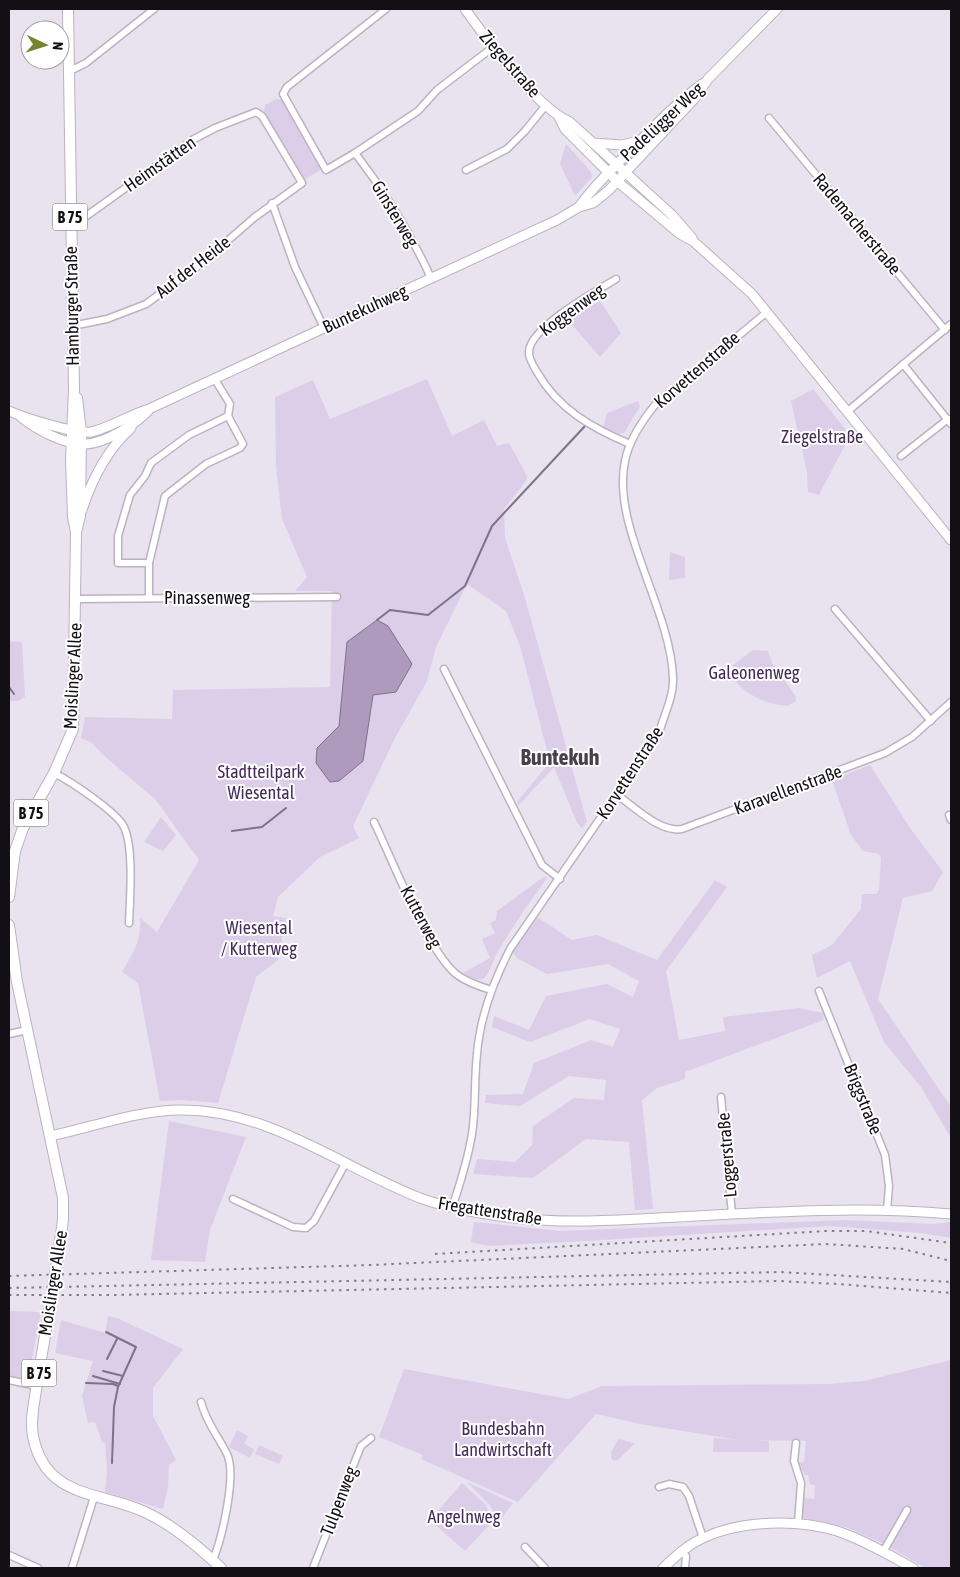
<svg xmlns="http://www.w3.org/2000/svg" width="960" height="1577" font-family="'Asap Condensed',sans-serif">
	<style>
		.green { fill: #dccee9 }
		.water { fill: #ad9abd; stroke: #7e718a }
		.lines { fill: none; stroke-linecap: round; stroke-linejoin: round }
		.stream { stroke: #7e718a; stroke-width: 2 }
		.street-casing { stroke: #bab3c0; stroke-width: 9 }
		.secondary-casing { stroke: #bab3c0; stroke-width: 11 }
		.primary-casing { stroke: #bab3c0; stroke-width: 12 }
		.street { stroke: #fff; stroke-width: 6 }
		.secondary { stroke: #fff; stroke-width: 9 }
		.primary { stroke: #fff; stroke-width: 10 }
		.rail { stroke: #817c85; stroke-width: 2; stroke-dasharray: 2.5 5; stroke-linecap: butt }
		.primary-bridge-casing { stroke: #bab3c0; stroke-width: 12; stroke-linecap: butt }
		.primary-bridge { stroke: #fff; stroke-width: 10 }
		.labels { text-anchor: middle; stroke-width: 4; stroke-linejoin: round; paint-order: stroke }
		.shield { fill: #fff; stroke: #59585a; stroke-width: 1 }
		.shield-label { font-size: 16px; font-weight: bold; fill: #121014 }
		.street-label { font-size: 18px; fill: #121014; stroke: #fff }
		.park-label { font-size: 18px; fill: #462b5a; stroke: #fff }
		.district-label { font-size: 22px; font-weight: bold; fill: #46414c; stroke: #fff }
	</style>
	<rect width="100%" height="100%" fill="#e9e2ef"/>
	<!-- green -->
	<g class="green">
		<polygon points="276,99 283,100 322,169 302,181 264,112 265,105"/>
		<polygon points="566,144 591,172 592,177 575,196 560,164"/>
		<polygon points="600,301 621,333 600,357 568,320"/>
		<path d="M427 379 452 436 484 420 497 446 509 443 527 476 526 481 504 509 505 538 525 598 587 822 582 828 577 823 554 767 518 806 517 802 550 762 520 646 506 611 467 584 436 647 427 681 394 740 353 826 359 838 320 857 278 897 273 916 286 918 278 960 256 977 218 1103 182 1100 160 1101 138 983 122 972C133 953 142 941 140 918L157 932 199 860 155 799 103 755 92 743 81 738 85 717 172 719 173 690 330 687 332 591H295L307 577 282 519 276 466 275 397 313 380 330 419Z"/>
		<polygon points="813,389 850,435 819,495 808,492 807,472 791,401"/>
		<polygon points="638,401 640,406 624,433 619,434 603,428 607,413"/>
		<polygon points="670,552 685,557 685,578 669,580"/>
		<polygon points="9,641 22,642 25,697 18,701 9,701"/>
		<path d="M753 650 768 651 772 663 795 695 796 701 787 706C764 703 748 696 733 679V665Z"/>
		<polygon points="870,765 910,828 943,872 932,891 903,898 878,999 951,1107 951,1138 921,1087 884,1042 850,961 817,978 812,955 832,945 861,909 862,894 876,894 879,890 881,858 879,854 863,851 851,835 832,780"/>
		<polygon points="161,817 176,835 163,851 144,842"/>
		<path d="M545 876 547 878C529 903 512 927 497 953 493 960 490 973 484 978 478 983 468 976 463 973L490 958 482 939 495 933 490 923 496 920 497 911Z"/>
		<polygon points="715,880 727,887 666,971 679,1040 725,1031 723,1017 799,1008 823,1013 824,1020 685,1072 685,1079 657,1088 642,1100 653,1209 635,1210 629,1142 586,1139 533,1178 473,1174 477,1159 515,1162 532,1145 533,1126 574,1098 604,1100 606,1080 569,1076 520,1106 485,1103 486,1095 523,1094 534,1063 591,1040 613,1047 620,1029 590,1019 530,1042 492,1027 494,1016 529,1030 546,996 607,984 633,997 639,981 608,964 547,974 517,958 510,949 534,915 572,940 597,935 657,960"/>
		<polygon points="169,1121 246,1137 210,1230 205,1262 151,1260"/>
		<polygon points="844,1220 933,1224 951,1222 951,1238 922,1233 830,1226 569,1242 489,1246 471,1242 474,1222 560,1231"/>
		<polygon points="9,1311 41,1312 28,1379 9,1376"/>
		<polygon points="108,1316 117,1318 183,1349 153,1388 153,1416 176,1460 169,1465 168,1487 163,1509 105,1492 107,1471 105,1443 102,1442 95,1422 88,1423 82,1396 93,1361 55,1353 61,1320 105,1333"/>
		<polygon points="951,1360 951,1568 926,1568 884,1544 846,1527 801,1518 803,1498 814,1499 815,1485 810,1484 808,1475 805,1475 798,1462 804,1462 806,1441 755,1440 769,1441 769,1452 713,1452 714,1438 739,1440 640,1424 596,1414 518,1502 421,1459 423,1455 379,1437 404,1369 568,1399 602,1386 828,1384 864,1381"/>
		<polygon points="237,1430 248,1436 244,1444 254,1449 250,1458 229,1447"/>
		<polygon points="618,1439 635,1443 618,1460 614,1461 611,1458 611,1453"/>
		<polygon points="259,1445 283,1456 279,1464 255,1454"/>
		<polygon points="467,1482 513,1503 499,1522 489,1504"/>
		<polygon points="462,1483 486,1505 492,1522 465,1551 430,1520"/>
	</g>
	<!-- water -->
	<polygon class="water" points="377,620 388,626 412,664 396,692 373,695 363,761 339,781 330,782 316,763 317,748 339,726 347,642"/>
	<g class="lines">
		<!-- stream -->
		<g class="stream">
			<polyline points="377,620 390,610 428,615 465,586 492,526 585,426"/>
			<polyline points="9,687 14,694"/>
			<polyline points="232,831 262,827 286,808"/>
			<polyline points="106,1332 136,1347 118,1387 114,1407 112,1463"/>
			<polyline points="107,1359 117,1339"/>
			<polyline points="103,1371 123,1376"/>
			<polyline points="93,1376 120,1384"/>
			<polyline points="86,1383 113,1384 118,1386"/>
		</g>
		<defs>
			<g id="street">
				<polyline points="386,9 287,87 283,94 326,170 355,153 418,111 437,90 492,48"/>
				<polyline points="68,72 86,63 154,9"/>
				<polyline points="769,118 945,330"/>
				<path d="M355 153C385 192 411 234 431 278"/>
				<polyline points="466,170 507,149 525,131 546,105"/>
				<polyline points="272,203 295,267 324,328"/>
				<polyline points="71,227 194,139 215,128 256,112 262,116 302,183 255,217 202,263 146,304 107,319 72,326"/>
				<path d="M616 279C596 291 531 327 529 351 528 358 534 367 537 372 558 409 592 428 630 444"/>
				<polyline points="903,364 951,424"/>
				<polyline points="848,411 951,324"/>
				<polyline points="901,456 948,419"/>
				<polyline points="149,563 118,563 118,536 130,495 145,476 151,463 189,435 228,416 230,404 214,378"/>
				<polyline points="149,598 149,563 165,496 206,464 240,448 243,444 228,416"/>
				<polyline points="77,599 337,597"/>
				<polyline points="835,609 931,721"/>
				<polyline points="444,669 542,865 560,879"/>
				<path d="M54 773C70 781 117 812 124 827 134 848 130 899 129 923"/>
				<path d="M617 795C635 807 660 833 682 829L885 753 912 737 951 702"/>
				<polyline points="949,815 951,820"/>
				<path d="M374 822C393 861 426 948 456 974 466 982 479 986 491 990"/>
				<polyline points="819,991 885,1155 889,1186 887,1210"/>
				<polyline points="9,1034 27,1030"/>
				<polyline points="721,1097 732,1214"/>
				<polyline points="233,1199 293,1227 306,1228 314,1221 345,1164"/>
				<path d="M452 1208C460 1184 468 1159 472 1134 476 1108 474 1081 477 1054 480 1017 493 982 510 949L659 733C664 715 674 696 673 678 671 609 611 526 625 461 629 440 642 421 655 405L767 312"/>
				<polyline points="9,1380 37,1386"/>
				<path d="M201 1402C206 1422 218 1436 227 1454 237 1475 222 1538 213 1560"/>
				<polyline points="796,1443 794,1461 801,1483 798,1524"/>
				<polyline points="659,1487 669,1484 683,1487 689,1496 703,1538"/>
				<polyline points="525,1547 545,1568"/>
				<polyline points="682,1551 686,1556 685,1568"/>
				<polyline points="883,1552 907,1510"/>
				<polyline points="9,1555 38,1568"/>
				<polyline points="72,1568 94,1497"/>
				<polyline points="313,1568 361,1446 371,1438"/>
			</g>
			<g id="secondary">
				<path d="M465 9C487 40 536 107 570 122L672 215 692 238"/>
				<polyline points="559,117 565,129 618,182 680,234 693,241 752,294 951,540"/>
				<polyline points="593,143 622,145 639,141"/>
				<path d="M579 207C592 188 609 172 626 155 650 131 674 105 702 84"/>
				<path d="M9 411C25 418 75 434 91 432 107 429 132 414 149 409L557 220 579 207 593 203 608 191 695 98 708 79 777 9"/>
				<path d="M21 417C37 430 65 445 86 444 106 443 134 425 148 411"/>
				<path d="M82 510C92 479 106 451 131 428"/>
				<path d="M50 1136C93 1127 138 1110 182 1110 270 1110 341 1167 420 1198 450 1209 482 1214 515 1218 569 1224 623 1220 677 1217 769 1212 860 1206 951 1214"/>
				<path d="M663 1568C675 1557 687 1545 703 1538 742 1520 797 1519 837 1531 864 1540 889 1555 913 1568"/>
			</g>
			<g id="primary">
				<polyline points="68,9 74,389 71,460 73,517 76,532"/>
				<polyline points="9,897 15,851 23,828 54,773 73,729 76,532 80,516 81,432 77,398"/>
				<polyline points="9,925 17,982 63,1198 63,1220 58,1256"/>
				<path d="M49 1311C45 1337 40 1364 36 1390 34 1404 30 1421 33 1436 45 1499 100 1491 145 1512 173 1525 199 1547 221 1568"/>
			</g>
		</defs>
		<!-- street casing -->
		<use href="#street" class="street-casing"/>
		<!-- secondary casing -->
		<use href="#secondary" class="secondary-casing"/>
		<!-- primary casing -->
		<use href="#primary" class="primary-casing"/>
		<!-- street -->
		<use href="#street" class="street"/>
		<!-- secondary -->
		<use href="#secondary" class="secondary"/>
		<!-- primary -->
		<use href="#primary" class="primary"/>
		<!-- rail -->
		<g class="rail">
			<polyline points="435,1254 826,1231 866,1231 951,1243"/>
			<polyline points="9,1276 371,1265 826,1244 903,1249 951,1261"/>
			<polyline points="9,1288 780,1272 951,1282"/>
			<polyline points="9,1295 112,1295 779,1281 838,1284 951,1293"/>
		</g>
		<defs>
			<polyline id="primary-bridge" points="49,1311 58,1256"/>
		</defs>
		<!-- primary-bridge casing -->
		<use href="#primary-bridge" class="primary-bridge-casing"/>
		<!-- primary-bridge -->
		<use href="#primary-bridge" class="primary-bridge"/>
	</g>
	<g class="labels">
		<!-- shield labels -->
		<g class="shield">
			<rect x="52.5" y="203.5" width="35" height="27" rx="4"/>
			<rect x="13.5" y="799.5" width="35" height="27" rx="4"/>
			<rect x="21.5" y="1359.5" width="35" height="27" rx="4"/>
		</g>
		<g class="shield-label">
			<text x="70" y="223">B 75</text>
			<text x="31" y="819">B 75</text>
			<text x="39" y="1379">B 75</text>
		</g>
		<!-- street labels -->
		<g class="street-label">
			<text transform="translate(510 64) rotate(49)" y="6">Ziegelstraße</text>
			<text transform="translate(662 122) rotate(-43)" y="6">Padelügger Weg</text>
			<text transform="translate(160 164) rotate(-35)" y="6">Heimstätten</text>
			<text transform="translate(395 214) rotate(59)" y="6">Ginsterweg</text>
			<text transform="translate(857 224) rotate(50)" y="6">Rademacherstraße</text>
			<text transform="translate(193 267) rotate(-38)" y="6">Auf der Heide</text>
			<text transform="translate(72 306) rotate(-91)" y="6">Hamburger Straße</text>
			<text transform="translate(365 309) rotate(-25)" y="6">Buntekuhweg</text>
			<text transform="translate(572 310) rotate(-36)" y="6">Koggenweg</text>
			<text transform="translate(697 370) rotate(-41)" y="6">Korvettenstraße</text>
			<text x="207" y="604">Pinassenweg</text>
			<text transform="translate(73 676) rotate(-87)" y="6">Moislinger Allee</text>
			<text transform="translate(630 773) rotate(-57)" y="6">Korvettenstraße</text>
			<text transform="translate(788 790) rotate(-20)" y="6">Karavellenstraße</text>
			<text transform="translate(421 917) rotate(62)" y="6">Kutterweg</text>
			<text transform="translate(863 1099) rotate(68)" y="6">Briggstraße</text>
			<text transform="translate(727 1155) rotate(-95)" y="6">Loggerstraße</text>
			<text transform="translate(490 1211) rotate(9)" y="6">Fregattenstraße</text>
			<text transform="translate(53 1283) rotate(-81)" y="6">Moislinger Allee</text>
			<text transform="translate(339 1501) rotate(-69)" y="6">Tulpenweg</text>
		</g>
		<!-- park labels -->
		<g class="park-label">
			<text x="822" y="443">Ziegelstraße</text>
			<text x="754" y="679">Galeonenweg</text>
			<text x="261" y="778">Stadtteilpark<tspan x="261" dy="21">Wiesental</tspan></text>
			<text x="259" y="934">Wiesental<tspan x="259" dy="21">/ Kutterweg</tspan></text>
			<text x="503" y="1435">Bundesbahn<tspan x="503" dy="21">Landwirtschaft</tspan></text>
			<text x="464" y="1523">Angelnweg</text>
		</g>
		<!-- district labels -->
		<g class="district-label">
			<text x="560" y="765">Buntekuh</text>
		</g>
	</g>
	<!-- border -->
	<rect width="960" height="1577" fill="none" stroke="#121014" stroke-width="20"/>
	<!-- north arrow -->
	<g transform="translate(45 45) rotate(94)"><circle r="24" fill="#ffffff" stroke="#a09fa1"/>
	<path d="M0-4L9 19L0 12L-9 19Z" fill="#798330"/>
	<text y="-8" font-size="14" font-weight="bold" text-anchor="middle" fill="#121014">N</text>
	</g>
</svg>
